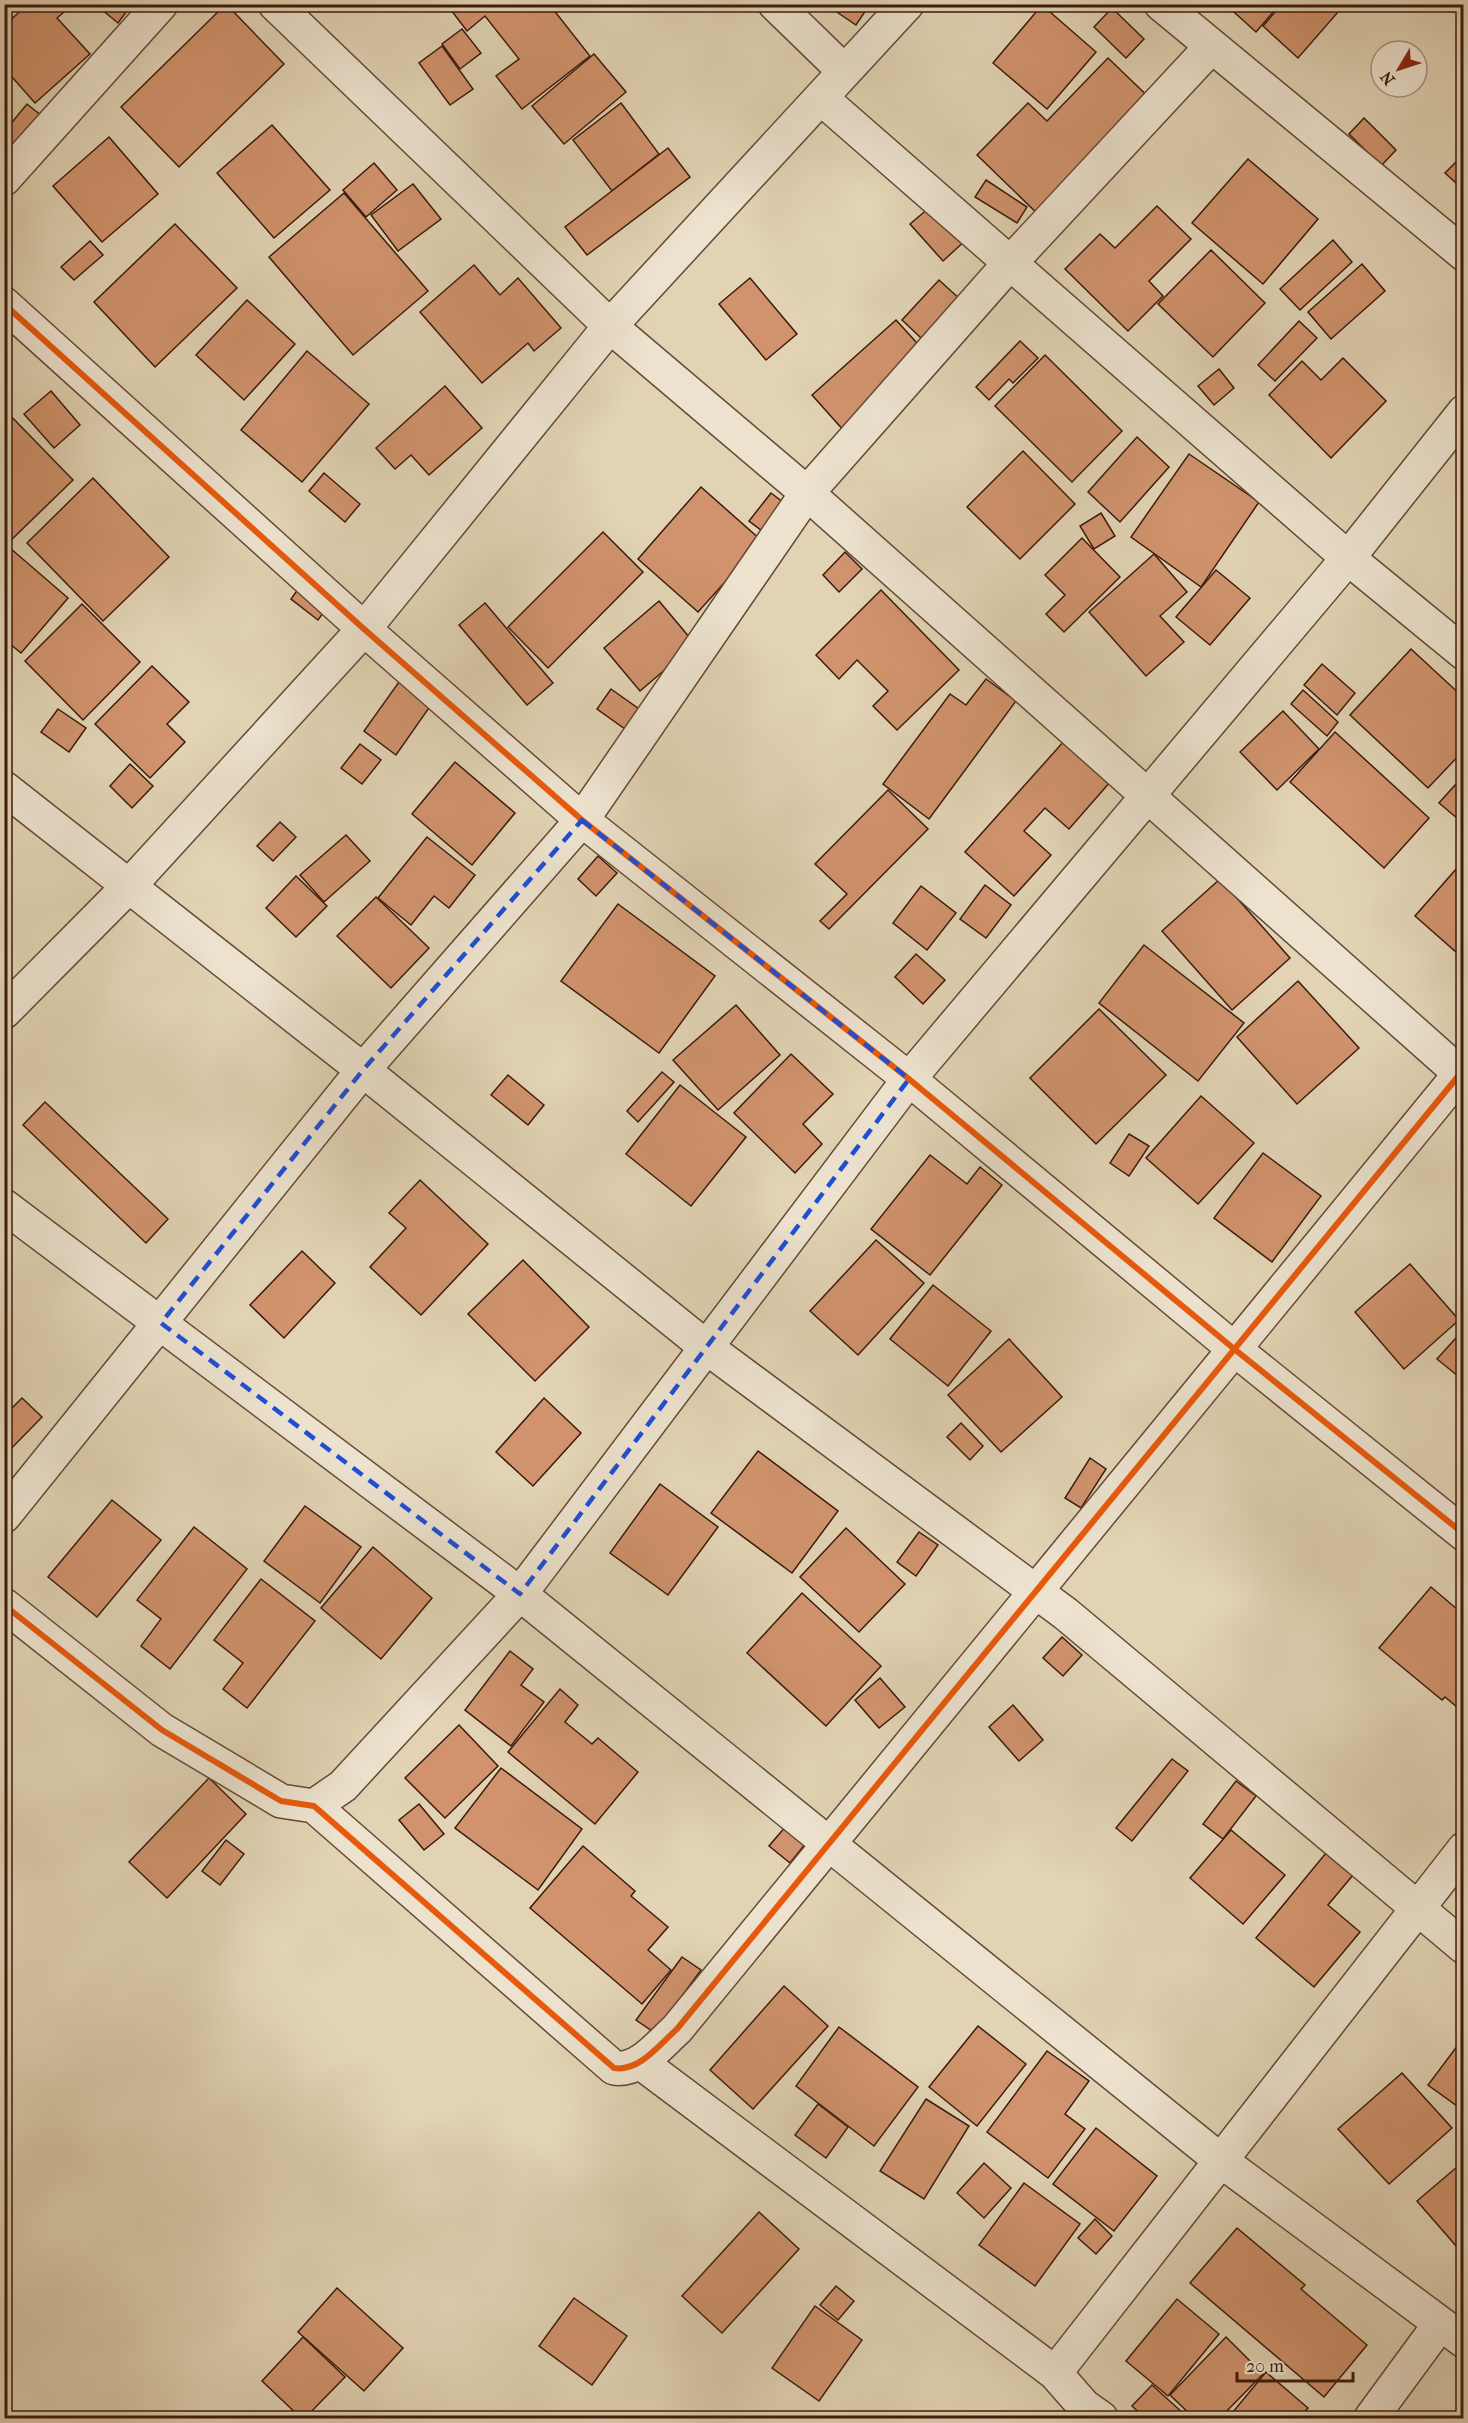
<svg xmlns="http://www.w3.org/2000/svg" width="1468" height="2423" font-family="'IM FELL French Canon',serif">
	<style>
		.building { fill: #d0936d; stroke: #3c1b0c; stroke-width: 1.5 }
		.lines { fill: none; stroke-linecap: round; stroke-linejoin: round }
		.minor-casing { stroke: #654936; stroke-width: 36 }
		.tertiary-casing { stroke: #654936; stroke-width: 36 }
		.minor { stroke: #ece2ce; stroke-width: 33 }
		.tertiary { stroke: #ece2ce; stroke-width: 33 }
		.cycleway-casing { stroke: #ece2ce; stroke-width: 10 }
		.cycleway { stroke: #e8590c; stroke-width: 6 }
		.marked { fill: none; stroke: #1d4ed8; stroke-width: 4.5; stroke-dasharray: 12 8; stroke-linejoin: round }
	</style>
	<rect width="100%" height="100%" fill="#e1d3b4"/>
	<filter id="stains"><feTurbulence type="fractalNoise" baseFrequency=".00333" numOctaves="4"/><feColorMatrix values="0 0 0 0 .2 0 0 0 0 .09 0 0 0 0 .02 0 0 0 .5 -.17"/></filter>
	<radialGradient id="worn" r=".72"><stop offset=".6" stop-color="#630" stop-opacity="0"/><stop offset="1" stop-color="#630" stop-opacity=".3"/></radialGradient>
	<!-- building -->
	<g class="building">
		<polygon points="28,4 68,4 70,7 57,18 90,54 35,103 4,68 4,26"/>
		<polygon points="95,4 132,4 118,23"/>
		<polygon points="226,4 284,64 179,167 121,107"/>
		<polygon points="450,4 549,4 590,56 522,109 496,76 519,59 485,16 467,31 448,6"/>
		<polygon points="825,4 870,4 856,25"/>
		<polygon points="1225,4 1280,4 1256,32"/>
		<polygon points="1282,4 1345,4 1298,58 1263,26"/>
		<polygon points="1042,5 1096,52 1047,109 993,63"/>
		<polygon points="1112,8 1144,39 1126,58 1094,27"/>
		<polygon points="462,29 481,53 460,69 442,44"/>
		<polygon points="442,46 473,89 450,105 419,63"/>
		<polygon points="594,54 626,92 564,144 532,106"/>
		<polygon points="1108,58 1159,107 1047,223 977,155 1028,103 1047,121"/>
		<polygon points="621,103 659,154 612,191 573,140"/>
		<polygon points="27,104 42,116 16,147 4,138 4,132"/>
		<polygon points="1364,118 1396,150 1381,166 1349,134"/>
		<polygon points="272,125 330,190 274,238 217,173"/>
		<polygon points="109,137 158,194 102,242 53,186"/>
		<polygon points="668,148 690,177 587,255 565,227"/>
		<polygon points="1464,154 1464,190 1445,173"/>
		<polygon points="1248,159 1318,219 1263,284 1192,223"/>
		<polygon points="374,163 397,190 366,217 343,190"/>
		<polygon points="986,180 1027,207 1017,223 975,197"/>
		<polygon points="413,184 441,219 398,251 371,215"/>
		<polygon points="344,193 428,291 353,355 269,257"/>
		<polygon points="936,202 968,238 943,261 910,224"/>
		<polygon points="1157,206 1191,239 1149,281 1163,296 1128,331 1065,269 1100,234 1115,248"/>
		<polygon points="175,224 237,288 155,367 94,302"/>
		<polygon points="1333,240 1352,262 1300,310 1280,289"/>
		<polygon points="90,241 103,255 74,280 61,267"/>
		<polygon points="1211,250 1265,303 1213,357 1158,304"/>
		<polygon points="1362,264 1385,291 1331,339 1308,312"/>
		<polygon points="474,265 500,295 518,278 561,328 534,351 528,343 482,383 420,312"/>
		<polygon points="750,278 797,334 766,360 719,304"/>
		<polygon points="939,280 974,312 937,353 902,320"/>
		<polygon points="247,300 295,344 244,400 196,355"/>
		<polygon points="896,320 937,365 853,441 812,395"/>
		<polygon points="1299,321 1317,338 1275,381 1258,365"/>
		<polygon points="1020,341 1038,358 1013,383 1009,379 989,400 976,387"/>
		<polygon points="307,351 369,404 302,482 241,430"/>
		<polygon points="1045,355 1122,431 1072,482 995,406"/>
		<polygon points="1343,358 1386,401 1331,458 1269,395 1302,361 1321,380"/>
		<polygon points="1219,369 1234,388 1214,405 1198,386"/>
		<polygon points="445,386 482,428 429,475 411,455 395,469 376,448"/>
		<polygon points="51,391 80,425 54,448 24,414"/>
		<polygon points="4,409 73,480 7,544 4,542"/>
		<polygon points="1137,437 1169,467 1120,522 1088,492"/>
		<polygon points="1023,451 1075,504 1020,559 967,507"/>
		<polygon points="1189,454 1259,502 1201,587 1131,537"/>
		<polygon points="324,473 360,504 345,522 309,491"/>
		<polygon points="93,478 169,557 103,621 27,543"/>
		<polygon points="701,487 762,541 698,612 638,559"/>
		<polygon points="771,493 796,512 774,540 749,521"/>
		<polygon points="1101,513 1115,536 1094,549 1080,526"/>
		<polygon points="603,532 643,572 548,668 508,627"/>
		<polygon points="1082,538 1120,577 1064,632 1046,614 1065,595 1045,575"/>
		<polygon points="10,548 68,598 21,653 4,639 4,555"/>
		<polygon points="845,552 862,569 839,592 823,575"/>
		<polygon points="1154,554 1187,592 1160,616 1184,642 1146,676 1089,612"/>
		<polygon points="1216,570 1250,598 1210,645 1176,617"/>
		<polygon points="301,585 329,605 318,620 291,599"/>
		<polygon points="881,590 959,670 897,730 873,706 888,691 857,660 839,679 816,655"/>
		<polygon points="659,601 695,644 640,691 604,648"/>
		<polygon points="485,603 553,683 527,705 459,625"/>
		<polygon points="82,604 140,662 83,720 25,661"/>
		<polygon points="1411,649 1464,698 1464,750 1428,788 1350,715"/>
		<polygon points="1322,664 1355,693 1337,715 1304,685"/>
		<polygon points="152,666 189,702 167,724 185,742 150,778 95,724"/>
		<polygon points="986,679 1016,701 929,819 883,784 950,694 966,705"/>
		<polygon points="399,682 431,705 396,755 364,731"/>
		<polygon points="611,689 639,709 625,729 597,709"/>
		<polygon points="1303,690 1338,722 1327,736 1291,704"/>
		<polygon points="58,709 86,728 69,752 41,732"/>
		<polygon points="1283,711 1319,749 1277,790 1240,752"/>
		<polygon points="1335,732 1429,818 1384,868 1290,782"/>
		<polygon points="1065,740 1111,781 1069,829 1045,808 1024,831 1051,855 1014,896 965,852"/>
		<polygon points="360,744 381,760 362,784 341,768"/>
		<polygon points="455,762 515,813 472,865 412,814"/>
		<polygon points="130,764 153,786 132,808 110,786"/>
		<polygon points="1464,775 1464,824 1439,803"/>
		<polygon points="888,790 928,829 829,929 820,921 847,894 815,864"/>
		<polygon points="280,822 296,837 273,861 257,846"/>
		<polygon points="346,835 370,861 324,902 300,875"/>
		<polygon points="427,837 475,875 449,908 434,896 411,925 378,898"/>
		<polygon points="598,856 617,873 596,896 578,879"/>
		<polygon points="1464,860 1464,959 1415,916"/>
		<polygon points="296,876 327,906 296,937 266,908"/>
		<polygon points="1220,879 1290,958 1232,1010 1162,931"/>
		<polygon points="985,885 1011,905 986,938 960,919"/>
		<polygon points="921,886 956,913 927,950 893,923"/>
		<polygon points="376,897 429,948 391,988 337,936"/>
		<polygon points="618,904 715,976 659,1053 561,981"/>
		<polygon points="1144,945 1244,1023 1198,1081 1099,1003"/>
		<polygon points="916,954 945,980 923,1004 895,977"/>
		<polygon points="1298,981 1359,1048 1297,1104 1237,1037"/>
		<polygon points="736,1005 780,1055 718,1110 673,1060"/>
		<polygon points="1099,1009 1166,1075 1096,1144 1030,1078"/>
		<polygon points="791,1054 833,1094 803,1124 822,1144 795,1173 734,1113"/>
		<polygon points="662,1072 674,1082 638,1122 627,1111"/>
		<polygon points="508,1075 544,1105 528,1125 491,1095"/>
		<polygon points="680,1085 746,1137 691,1206 626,1154"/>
		<polygon points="1201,1096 1254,1143 1198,1204 1146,1158"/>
		<polygon points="45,1102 168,1219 146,1243 23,1125"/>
		<polygon points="1129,1134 1149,1146 1129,1176 1110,1163"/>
		<polygon points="1263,1153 1321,1196 1272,1262 1214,1218"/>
		<polygon points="930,1155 967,1184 980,1167 1002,1185 930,1275 871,1229"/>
		<polygon points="420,1180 488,1244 421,1315 370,1267 406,1228 389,1213"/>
		<polygon points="876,1240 924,1283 858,1355 810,1311"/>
		<polygon points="302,1251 335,1283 284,1338 250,1305"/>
		<polygon points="523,1260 589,1327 535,1381 468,1314"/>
		<polygon points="1410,1264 1459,1320 1404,1369 1355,1312"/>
		<polygon points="933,1285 991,1331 948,1386 890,1339"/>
		<polygon points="1464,1329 1464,1381 1437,1359"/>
		<polygon points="1009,1339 1062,1397 1001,1452 948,1395"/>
		<polygon points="22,1398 42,1417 4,1456 4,1416"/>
		<polygon points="544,1398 581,1433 533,1486 496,1452"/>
		<polygon points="961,1423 983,1446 970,1460 947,1437"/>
		<polygon points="758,1451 838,1511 792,1573 711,1513"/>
		<polygon points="1090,1458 1106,1469 1081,1508 1065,1498"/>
		<polygon points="660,1484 718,1527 668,1595 610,1553"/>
		<polygon points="112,1500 161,1540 97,1617 48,1577"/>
		<polygon points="305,1506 361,1547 320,1603 264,1561"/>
		<polygon points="194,1527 247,1569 170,1669 141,1646 161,1619 137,1600"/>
		<polygon points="846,1528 905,1584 859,1632 800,1577"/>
		<polygon points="919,1532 938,1545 916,1576 897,1562"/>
		<polygon points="373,1547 432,1598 381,1659 321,1608"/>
		<polygon points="261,1579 315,1621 247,1708 223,1689 243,1663 214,1640"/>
		<polygon points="1431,1587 1464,1615 1464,1713 1445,1697 1442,1700 1379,1648"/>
		<polygon points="802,1593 881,1666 826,1726 747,1653"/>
		<polygon points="1062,1637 1082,1655 1063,1676 1043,1658"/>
		<polygon points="510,1651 533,1669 521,1685 544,1702 511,1746 465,1710"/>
		<polygon points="880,1678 905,1707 879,1728 855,1700"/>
		<polygon points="560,1689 578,1705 565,1722 592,1744 598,1738 638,1772 595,1824 508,1752"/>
		<polygon points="1013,1705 1043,1740 1019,1761 989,1727"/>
		<polygon points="459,1725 498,1766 445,1818 405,1778"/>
		<polygon points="1172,1759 1188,1771 1132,1841 1116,1828"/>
		<polygon points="501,1768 582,1829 538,1890 455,1828"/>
		<polygon points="209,1778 246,1814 167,1898 129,1862"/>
		<polygon points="1236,1781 1256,1796 1223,1839 1203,1824"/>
		<polygon points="419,1804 444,1834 424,1850 399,1820"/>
		<polygon points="786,1826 806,1843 790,1863 769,1846"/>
		<polygon points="1231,1830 1285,1875 1243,1924 1190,1878"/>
		<polygon points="226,1840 244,1854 220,1885 202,1871"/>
		<polygon points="583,1846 635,1891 631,1896 668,1927 648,1950 671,1970 642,2004 530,1908"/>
		<polygon points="1326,1853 1353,1875 1328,1905 1360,1932 1314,1987 1256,1938"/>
		<polygon points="682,1957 701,1970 655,2033 636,2020"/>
		<polygon points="784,1986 828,2026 753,2109 710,2070"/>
		<polygon points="978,2026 1026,2064 977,2126 929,2087"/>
		<polygon points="839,2027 918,2087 874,2146 796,2086"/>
		<polygon points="1464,2037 1464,2111 1428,2085"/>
		<polygon points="1047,2051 1089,2081 1065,2114 1085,2129 1048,2178 987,2132"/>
		<polygon points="1402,2073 1452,2128 1389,2184 1338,2129"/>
		<polygon points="926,2099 969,2126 924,2199 880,2171"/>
		<polygon points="818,2104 848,2127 826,2158 795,2135"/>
		<polygon points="1096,2128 1157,2176 1114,2231 1053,2184"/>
		<polygon points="1464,2161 1464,2255 1417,2201"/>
		<polygon points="984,2163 1011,2188 984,2218 957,2193"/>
		<polygon points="1024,2183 1080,2224 1035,2286 979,2245"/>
		<polygon points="759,2212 799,2249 722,2333 682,2296"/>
		<polygon points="1095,2219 1112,2236 1096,2254 1078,2238"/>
		<polygon points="1237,2228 1305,2285 1301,2289 1367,2345 1324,2397 1190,2283"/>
		<polygon points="836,2286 854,2301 838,2320 820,2305"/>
		<polygon points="337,2288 403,2348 364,2391 298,2332"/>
		<polygon points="574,2298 627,2336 592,2385 539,2346"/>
		<polygon points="1177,2299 1219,2334 1168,2396 1126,2361"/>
		<polygon points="815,2306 862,2340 819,2401 772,2368"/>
		<polygon points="303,2337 345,2377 305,2418 301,2418 262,2381"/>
		<polygon points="1226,2337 1263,2374 1220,2418 1194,2418 1170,2395"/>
		<polygon points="1266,2372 1308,2408 1299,2418 1228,2418"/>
		<polygon points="1152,2385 1184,2414 1180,2418 1145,2418 1132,2406"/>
	</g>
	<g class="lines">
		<defs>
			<g id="minor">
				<polyline points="275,4 610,326 807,493 1464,1077"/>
				<polyline points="775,4 844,71"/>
				<polyline points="1161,4 1464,254"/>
				<polyline points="821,98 1348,558 1464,653"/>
				<polyline points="4,179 161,4"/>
				<polyline points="4,304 364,629 582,820 909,1079 1233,1348 1464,1534"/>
				<polyline points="4,788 363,1070 706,1347 1066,1614 1464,1947"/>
				<polyline points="4,1206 520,1594 1220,2160 1464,2341"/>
				<polyline points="4,1516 363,1070 582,820 807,493 1010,263 1211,47"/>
				<path d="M4 1605 162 1730 281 1801 314 1806 614 2068C639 2072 659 2045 677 2029L1464 1069"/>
				<polyline points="314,1806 343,1786 520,1594 909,1079 1348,558 1464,412"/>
				<polyline points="640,2062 1055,2373 1084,2406 1101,2418"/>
				<polyline points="1055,2373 1464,1849"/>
				<polyline points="1371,2418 1440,2324"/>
			</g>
			<polyline id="tertiary" points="4,1012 129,886 364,629 610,326 907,4"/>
		</defs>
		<!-- minor casing -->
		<use href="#minor" class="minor-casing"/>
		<!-- tertiary casing -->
		<use href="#tertiary" class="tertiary-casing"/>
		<!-- minor -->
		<use href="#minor" class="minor"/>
		<!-- tertiary -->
		<use href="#tertiary" class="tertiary"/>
		<defs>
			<g id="cycleway">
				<polyline points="4,304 364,629 582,820 909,1079 1233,1348 1464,1534"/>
				<path d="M4 1605 162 1730 281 1801 314 1806 614 2068C639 2072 659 2045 677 2029L1464 1069"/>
			</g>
		</defs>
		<!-- cycleway casing -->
		<use href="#cycleway" class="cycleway-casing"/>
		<!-- cycleway -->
		<use href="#cycleway" class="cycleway"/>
	</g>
	<!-- marked area -->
	<path class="marked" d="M582 820 909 1079 520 1594 161 1323 363 1070Z"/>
	<!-- margin -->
	<rect width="1468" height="2423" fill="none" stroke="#e1d3b4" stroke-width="24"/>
	<rect x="6" y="6" width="1456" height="2411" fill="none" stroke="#3c1b0c" stroke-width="3"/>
	<rect x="12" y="12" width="1444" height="2399" fill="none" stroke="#3c1b0c" stroke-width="1.5"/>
	<!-- north arrow -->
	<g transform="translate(1399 69) rotate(231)"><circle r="28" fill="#ece2ce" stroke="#a69280" stroke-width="1.5"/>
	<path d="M0-4.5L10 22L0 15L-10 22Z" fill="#8f2418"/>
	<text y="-9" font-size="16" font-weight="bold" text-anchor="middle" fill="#3c1b0c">N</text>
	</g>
	<!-- scale -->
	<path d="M1237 2372v9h116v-9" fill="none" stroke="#3c1b0c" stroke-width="3"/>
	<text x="1246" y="2372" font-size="18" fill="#3c1b0c" stroke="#ece2ce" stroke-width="4.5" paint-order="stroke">20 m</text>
	<rect width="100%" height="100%" filter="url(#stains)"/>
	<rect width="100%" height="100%" fill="url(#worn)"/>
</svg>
